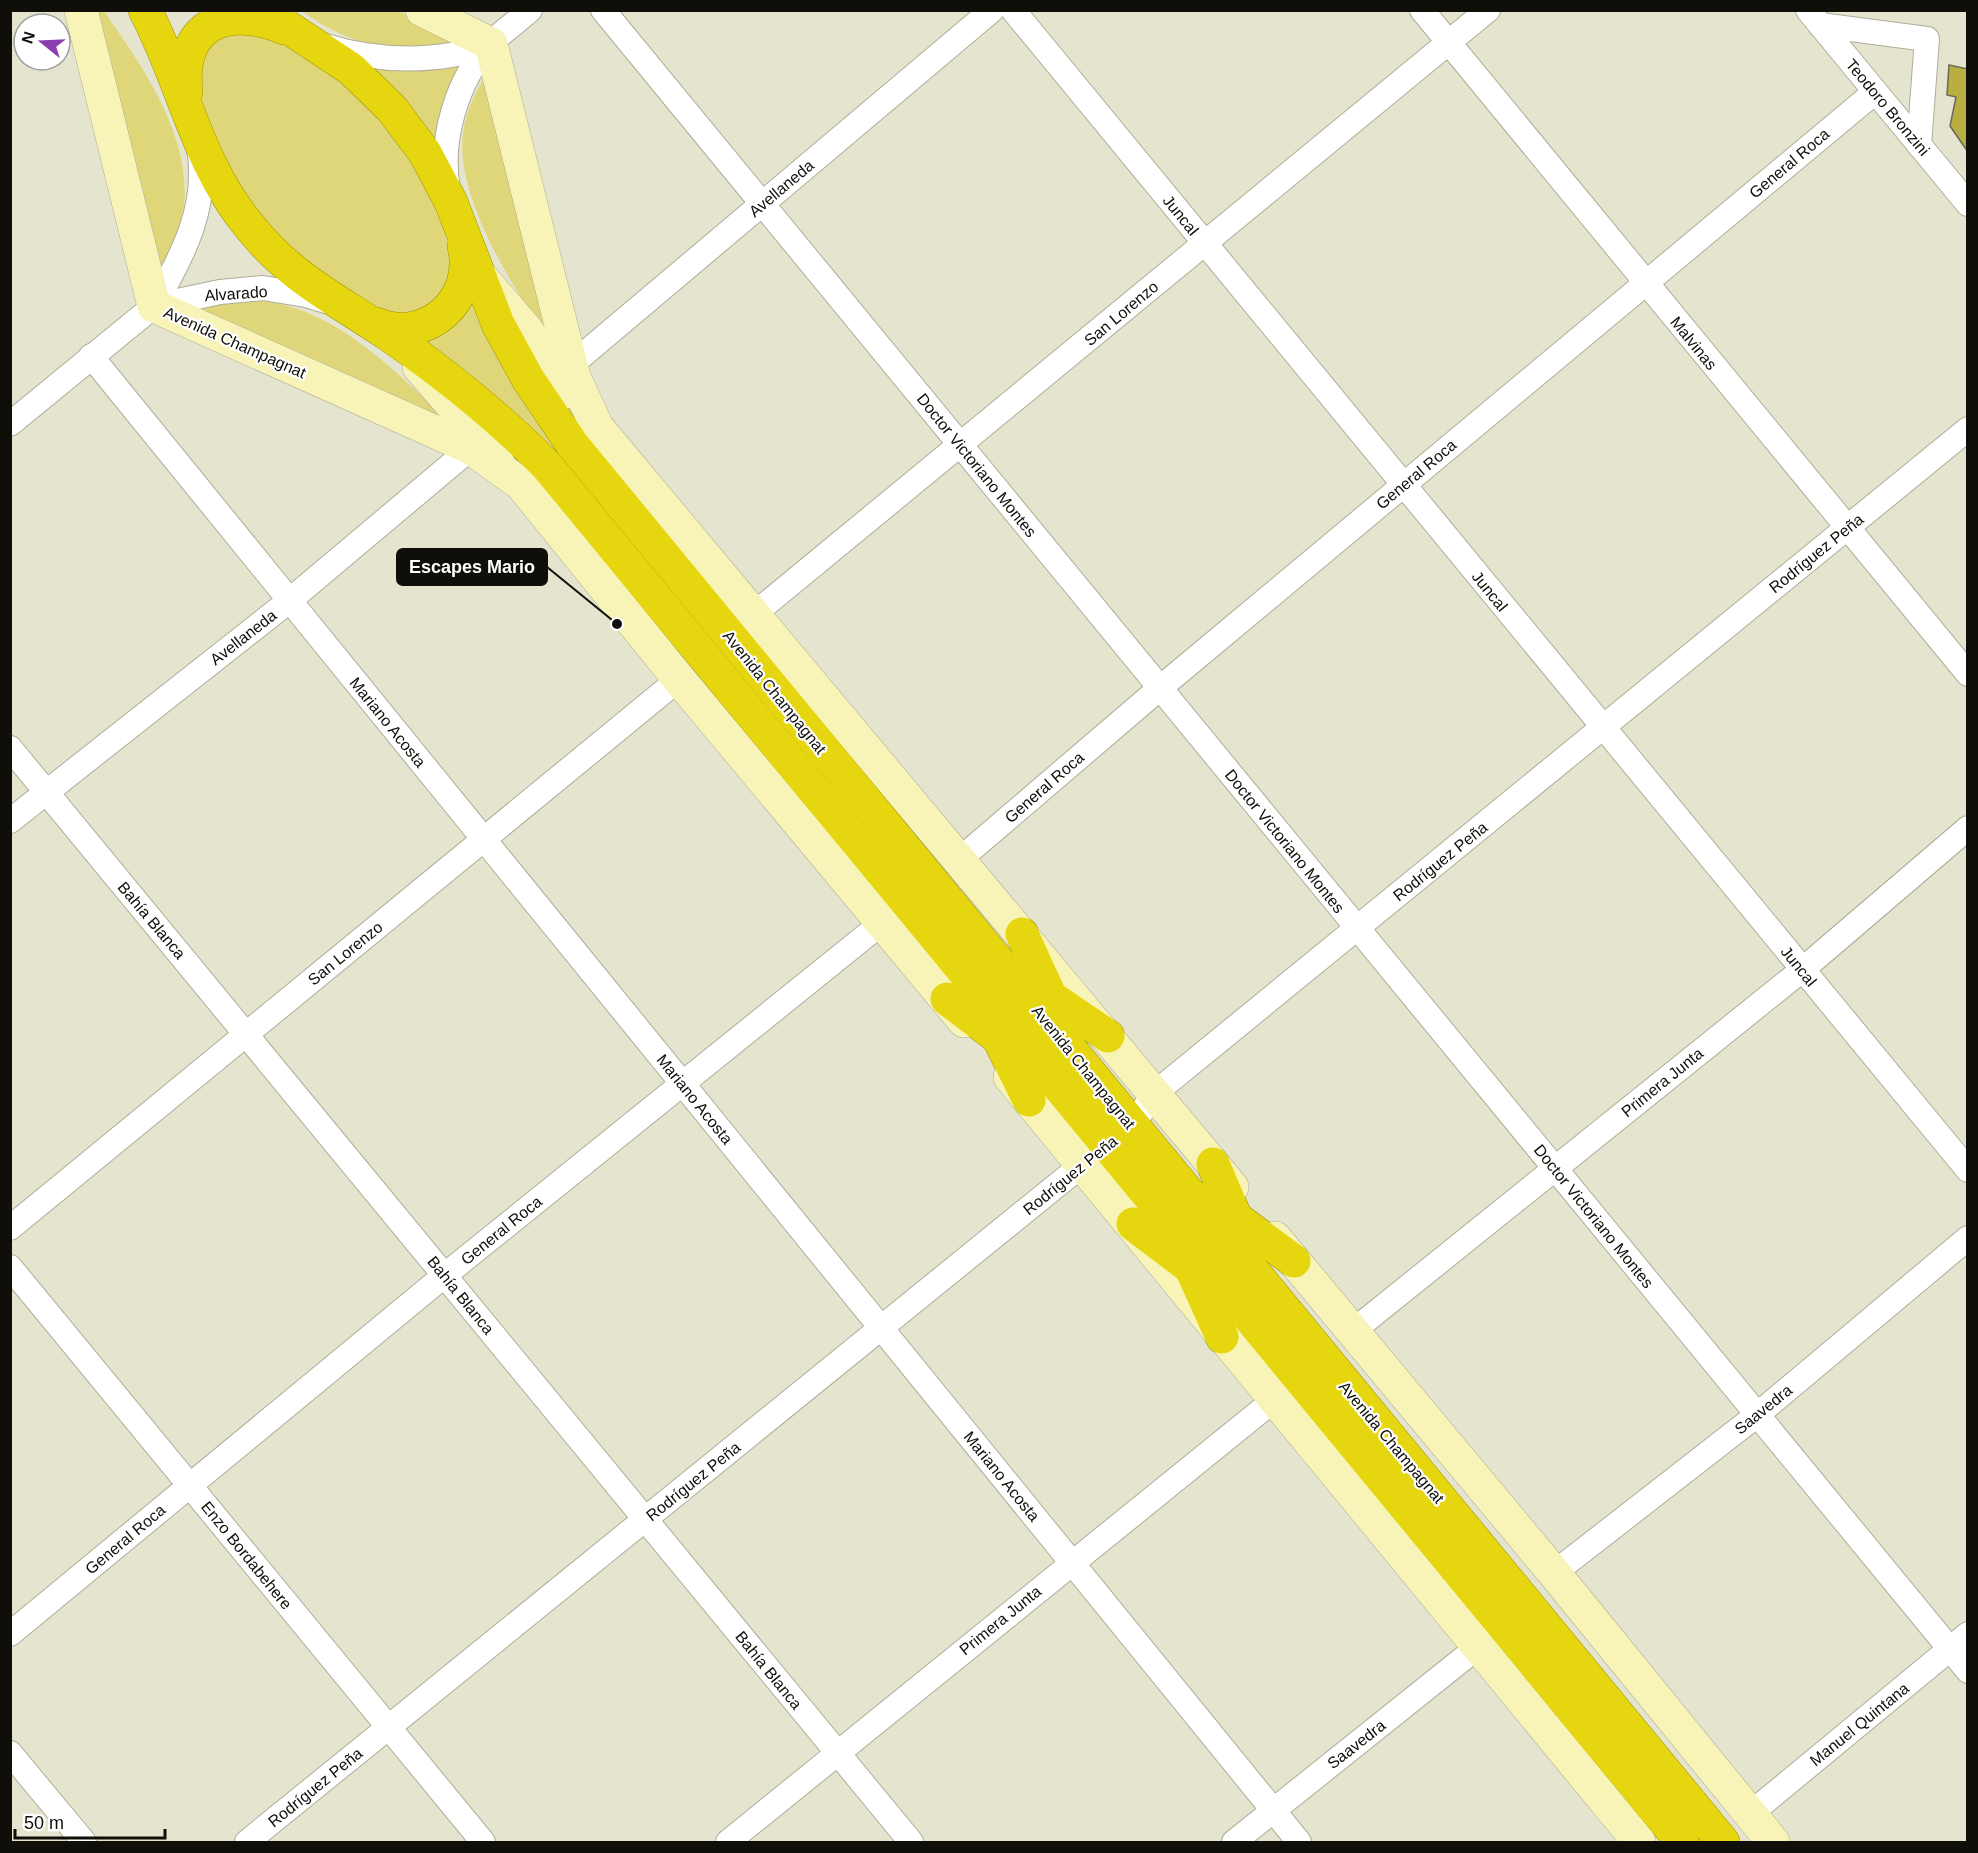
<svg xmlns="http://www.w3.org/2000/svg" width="1978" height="1853" font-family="Arial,sans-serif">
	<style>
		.green { fill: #dfd679 }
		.building { fill: #b9ae42; stroke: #6b6957; stroke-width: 1.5 }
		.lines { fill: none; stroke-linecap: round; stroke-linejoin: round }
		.street-casing { stroke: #aead99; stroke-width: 26 }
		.secondary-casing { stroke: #aead99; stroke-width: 34 }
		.highway-casing { stroke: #9b900d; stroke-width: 34 }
		.street { stroke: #fff; stroke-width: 24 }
		.secondary { stroke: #f8f3b7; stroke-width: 33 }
		.highway { stroke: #e6d610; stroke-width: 33 }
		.labels { text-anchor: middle; stroke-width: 4.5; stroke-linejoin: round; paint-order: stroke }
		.street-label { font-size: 16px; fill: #0f0e08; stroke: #fff }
		.leader { fill: none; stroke: #0f0e08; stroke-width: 2 }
		.callout-dot { fill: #0f0e08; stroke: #fff; stroke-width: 2 }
		.callout { fill: #0f0e08; stroke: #0f0e08; stroke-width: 2 }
		.callout-label { font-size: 18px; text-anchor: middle; font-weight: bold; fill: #fff }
	</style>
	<rect width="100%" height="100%" fill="#e5e4cf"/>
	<!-- green -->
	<g class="green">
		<path d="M95 11H104C142 67 191 133 184 206 181 232 169 255 157 279Z"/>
		<path d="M302 11H398L460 40C408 63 345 43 302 11Z"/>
		<polygon points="228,34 262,35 288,46 352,89 399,138 443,220 451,262 448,280 442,296 417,312 390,312 367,304 329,283 255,214 208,124 200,96 203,50"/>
		<polygon points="476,54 437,145 358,62"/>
		<path d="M489 70 558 353C521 301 454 199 463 133 466 110 477 89 489 70Z"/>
		<polygon points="474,299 1109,1116 419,345 432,339"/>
		<path d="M225 300C243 300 259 299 276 303 344 317 399 375 447 420L189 312Z"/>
	</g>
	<!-- building -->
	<polygon class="building" points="1949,65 1968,69 1968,152 1950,126 1956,97 1947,95"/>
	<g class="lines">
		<defs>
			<g id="street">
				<polyline points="603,10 1968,1671"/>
				<polyline points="1013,10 1968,1170"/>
				<polyline points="1422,10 1968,674"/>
				<polyline points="1808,10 1968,204"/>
				<polyline points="1820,25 1927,39 1919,145"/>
				<path d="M325 46C378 62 439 64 491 44"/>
				<path d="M448 189C439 140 457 79 491 43 503 31 518 21 530 10"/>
				<path d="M154 306C182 255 209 209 199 148"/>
				<polyline points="91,356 1299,1842"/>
				<polyline points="571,365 992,10"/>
				<polyline points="10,424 154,306 220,292 263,288 306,295 326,301"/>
				<polyline points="754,614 1488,10"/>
				<polyline points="10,748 911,1842"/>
				<polyline points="10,821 289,601 471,448"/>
				<polyline points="959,860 1160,688 1875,92"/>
				<polyline points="1121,1134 1132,1125 1155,1093 1968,429"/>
				<polyline points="10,1228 679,679"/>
				<polyline points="10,1267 483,1842"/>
				<polyline points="1353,1331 1802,970 1968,828"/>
				<polyline points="1554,1573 1757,1415 1968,1238"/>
				<polyline points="10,1634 445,1275 883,922"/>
				<polyline points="10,1753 84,1842"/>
				<polyline points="1750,1814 1968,1634"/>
				<polyline points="247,1842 1093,1156"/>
				<polyline points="728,1842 1274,1400"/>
				<polyline points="1234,1842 1479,1646"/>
			</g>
			<g id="secondary">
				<polyline points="81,10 154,306 471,448 521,484 679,679 964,1021"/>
				<polyline points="422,10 491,44 574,377 597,427 1232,1187"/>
				<polyline points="481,277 525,328 571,392"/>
				<polyline points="419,367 497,457"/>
				<polyline points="1010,1077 1639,1842"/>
				<polyline points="1275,1238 1554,1573 1773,1842"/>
			</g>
			<g id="highway">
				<path d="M145 10C184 84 196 162 250 227 292 279 336 299 389 335 445 374 499 417 547 466L1682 1842"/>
				<polyline points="262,10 351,69 392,109 425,153 451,202 498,324 528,379 572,444 1723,1842"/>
				<path d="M186 92C179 24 226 4 284 28"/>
				<path d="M376 324C427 345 477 299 464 246"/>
				<polyline points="1022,934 1053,1002"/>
				<polyline points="1030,983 1108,1036"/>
				<polyline points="947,999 1008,1045"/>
				<polyline points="996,1033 1029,1100"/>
				<polyline points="1213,1164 1238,1223"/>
				<polyline points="1205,1199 1236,1218 1294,1261"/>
				<polyline points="1133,1224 1191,1268"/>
				<polyline points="1189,1264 1222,1337"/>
			</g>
		</defs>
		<!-- street casing -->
		<use href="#street" class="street-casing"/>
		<!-- secondary casing -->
		<use href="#secondary" class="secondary-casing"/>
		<!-- highway casing -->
		<use href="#highway" class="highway-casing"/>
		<!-- street -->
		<use href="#street" class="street"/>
		<!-- secondary -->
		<use href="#secondary" class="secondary"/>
		<!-- highway -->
		<use href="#highway" class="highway"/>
	</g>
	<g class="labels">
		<!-- street labels -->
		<g class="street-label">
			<text transform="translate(1888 107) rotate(50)" y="6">Teodoro Bronzini</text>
			<text transform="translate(1789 163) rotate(-40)" y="6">General Roca</text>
			<text transform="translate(781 188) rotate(-40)" y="6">Avellaneda</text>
			<text transform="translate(1181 215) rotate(51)" y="6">Juncal</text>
			<text transform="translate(236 293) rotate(-4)" y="6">Alvarado</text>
			<text transform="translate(1121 313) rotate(-40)" y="6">San Lorenzo</text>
			<text transform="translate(235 342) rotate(24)" y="6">Avenida Champagnat</text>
			<text transform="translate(1694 343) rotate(51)" y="6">Malvinas</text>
			<text transform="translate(977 465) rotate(51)" y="6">Doctor Victoriano Montes</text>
			<text transform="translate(1416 474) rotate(-40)" y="6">General Roca</text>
			<text transform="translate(1816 553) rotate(-39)" y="6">Rodríguez Peña</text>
			<text transform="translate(1490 591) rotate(51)" y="6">Juncal</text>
			<text transform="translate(243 637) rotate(-38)" y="6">Avellaneda</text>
			<text transform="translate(775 692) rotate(51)" y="6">Avenida Champagnat</text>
			<text transform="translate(388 722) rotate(51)" y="6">Mariano Acosta</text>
			<text transform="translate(1044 787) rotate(-41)" y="6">General Roca</text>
			<text transform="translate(1285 841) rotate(51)" y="6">Doctor Victoriano Montes</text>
			<text transform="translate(1440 861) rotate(-39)" y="6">Rodríguez Peña</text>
			<text transform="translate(152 920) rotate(50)" y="6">Bahía Blanca</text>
			<text transform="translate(345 953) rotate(-39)" y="6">San Lorenzo</text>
			<text transform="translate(1799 966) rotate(51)" y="6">Juncal</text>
			<text transform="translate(1084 1067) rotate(51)" y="6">Avenida Champagnat</text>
			<text transform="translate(1662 1082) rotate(-39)" y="6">Primera Junta</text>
			<text transform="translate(695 1099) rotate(51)" y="6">Mariano Acosta</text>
			<text transform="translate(1070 1175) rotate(-39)" y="6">Rodríguez Peña</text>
			<text transform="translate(1594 1216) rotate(51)" y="6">Doctor Victoriano Montes</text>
			<text transform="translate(501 1230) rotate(-39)" y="6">General Roca</text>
			<text transform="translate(461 1295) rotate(51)" y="6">Bahía Blanca</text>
			<text transform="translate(1763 1409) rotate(-39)" y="6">Saavedra</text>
			<text transform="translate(1392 1442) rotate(50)" y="6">Avenida Champagnat</text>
			<text transform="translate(1002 1476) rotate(51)" y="6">Mariano Acosta</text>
			<text transform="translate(693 1481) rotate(-39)" y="6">Rodríguez Peña</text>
			<text transform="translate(125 1539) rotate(-40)" y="6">General Roca</text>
			<text transform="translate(247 1555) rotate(51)" y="6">Enzo Bordabehere</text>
			<text transform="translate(1000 1620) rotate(-39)" y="6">Primera Junta</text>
			<text transform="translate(769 1670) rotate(51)" y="6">Bahía Blanca</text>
			<text transform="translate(1859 1724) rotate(-39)" y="6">Manuel Quintana</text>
			<text transform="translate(1356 1744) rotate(-38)" y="6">Saavedra</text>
			<text transform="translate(315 1787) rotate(-39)" y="6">Rodríguez Peña</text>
		</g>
	</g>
	<!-- callouts -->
	<path class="leader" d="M617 624L547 567"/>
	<circle class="callout-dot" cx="617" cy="624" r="6"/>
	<rect class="callout" x="397" y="549" width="150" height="36" rx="6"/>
	<g class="callout-label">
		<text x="472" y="573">Escapes Mario</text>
	</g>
	<!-- border -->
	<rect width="1978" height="1853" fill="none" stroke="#0f0e08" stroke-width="24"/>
	<!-- north arrow -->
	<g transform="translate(42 42) rotate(288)"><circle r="28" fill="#ffffff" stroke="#9f9f9c" stroke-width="1.5"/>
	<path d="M0-4.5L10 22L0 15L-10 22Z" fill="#8c3eaf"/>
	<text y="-9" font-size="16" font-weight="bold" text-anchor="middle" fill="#0f0e08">N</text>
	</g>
	<!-- scale -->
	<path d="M15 1829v9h150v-9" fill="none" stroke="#0f0e08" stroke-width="3"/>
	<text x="24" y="1829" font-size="18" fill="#0f0e08" stroke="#ffffff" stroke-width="4.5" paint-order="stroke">50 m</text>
</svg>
